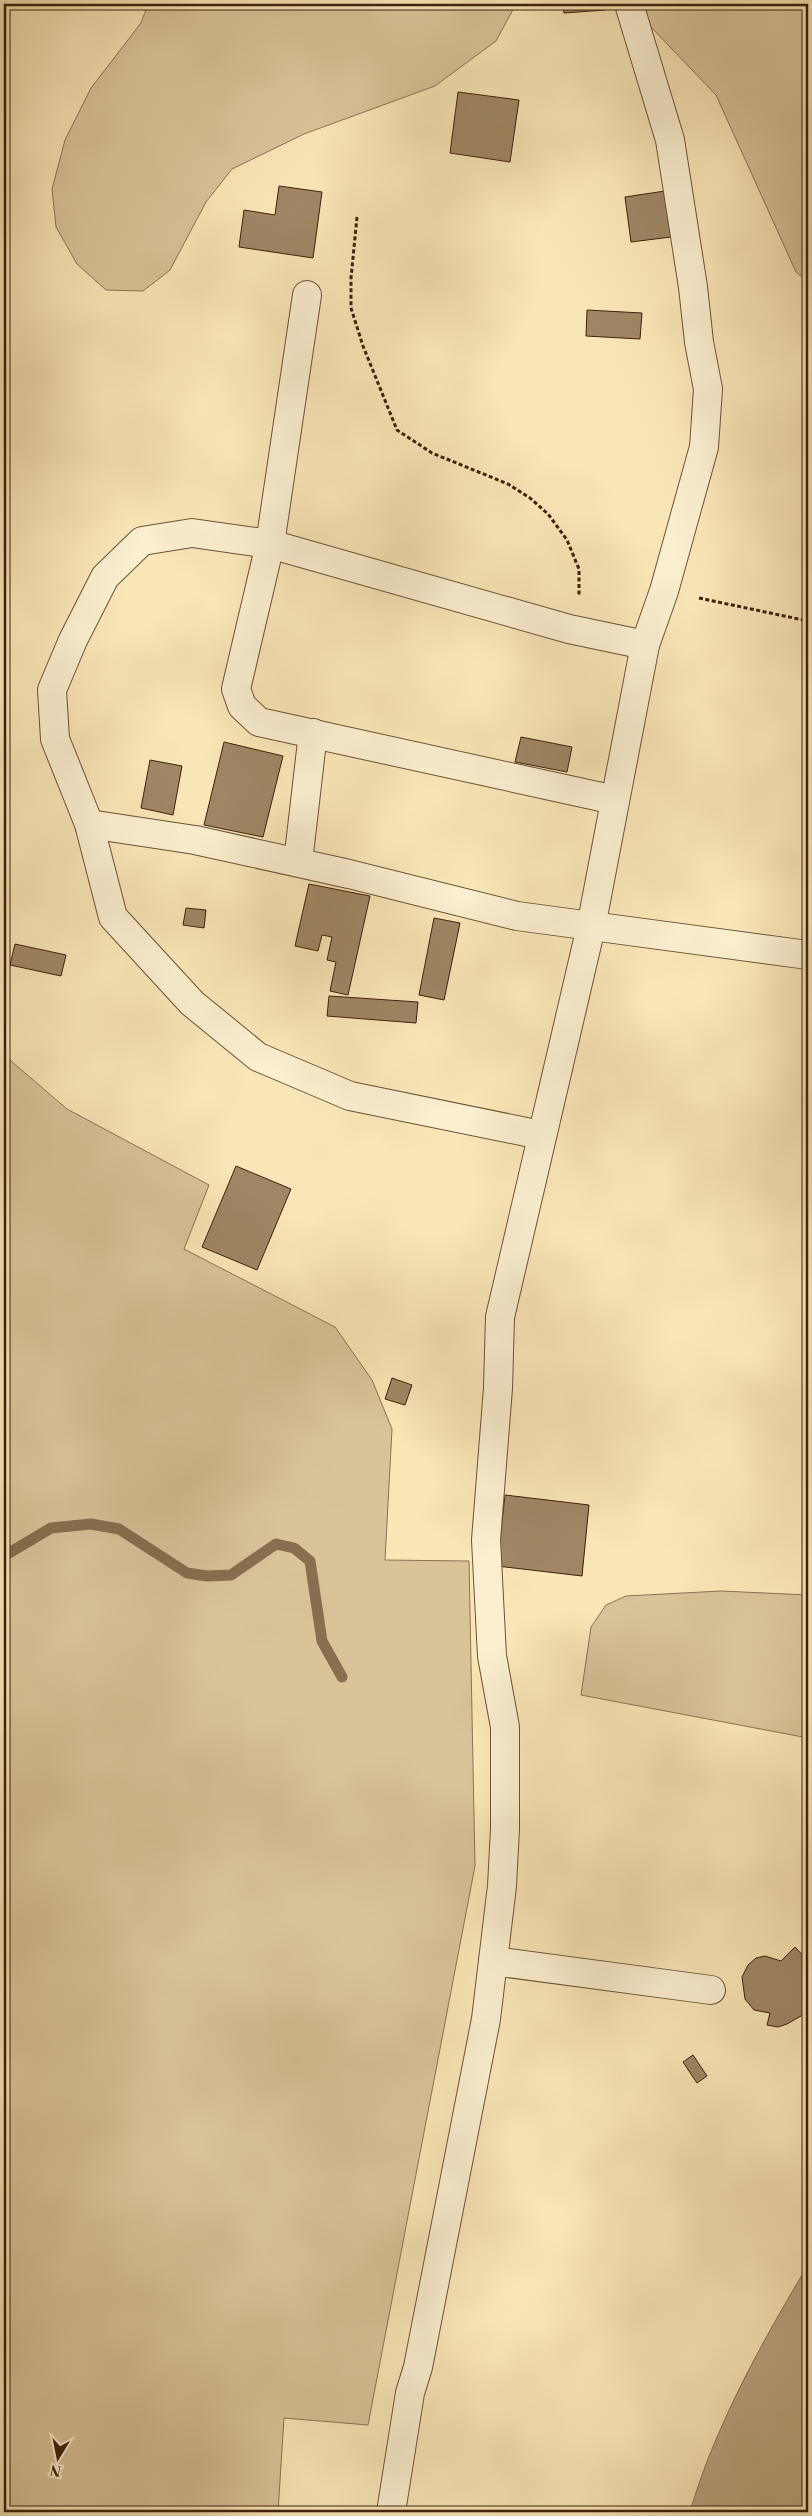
<svg xmlns="http://www.w3.org/2000/svg" width="812" height="2516" font-family="'Libre Bodoni',serif">
	<style>
		.green { fill: #d9c49a; stroke: #8b7253 }
		.water { fill: #b9a37d; stroke: #876f50 }
		.lines { fill: none; stroke-linecap: round; stroke-linejoin: round }
		.stream { stroke: #876f50; stroke-width: 11 }
		.building { fill: #9f8765; stroke: #3d200c }
		.minor-casing { stroke: #6c5237; stroke-width: 30 }
		.path { stroke: #3d200c; stroke-width: 3; stroke-dasharray: 4 2.5; stroke-linecap: butt }
		.minor { stroke: #fbefd0; stroke-width: 28 }
	</style>
	<rect width="100%" height="100%" fill="#f9e6b7"/>
	<filter id="stains"><feTurbulence type="fractalNoise" baseFrequency=".004" numOctaves="4"/><feColorMatrix values="0 0 0 0 .2 0 0 0 0 .09 0 0 0 0 .02 0 0 0 .5 -.17"/></filter>
	<radialGradient id="worn" r=".72"><stop offset=".6" stop-color="#630" stop-opacity="0"/><stop offset="1" stop-color="#630" stop-opacity=".3"/></radialGradient>
	<!-- green -->
	<g class="green">
		<polygon points="148,4 516,4 496,41 435,86 304,134 232,169 206,202 170,270 143,291 106,290 77,264 56,227 52,189 65,140 91,88 141,23"/>
		<polygon points="641,4 808,4 808,282 796,272 716,95 649,25"/>
		<polygon points="4,1055 67,1109 209,1185 184,1249 335,1327 372,1380 392,1429 385,1560 469,1561 475,1866 368,2425 284,2418 278,2512 4,2512 4,1561 8,1553 4,1555"/>
		<polygon points="721,1591 808,1595 808,1738 581,1695 591,1627 606,1605 626,1596"/>
	</g>
	<!-- water -->
	<path class="water" d="M808 2265V2512H690C714 2428 763 2340 808 2265Z"/>
	<g class="lines">
		<!-- stream -->
		<polyline class="stream" points="4,1556 51,1528 91,1524 119,1529 187,1573 207,1576 231,1575 276,1544 294,1548 310,1561 322,1641 342,1677"/>
	</g>
	<!-- building -->
	<g class="building">
		<polygon points="563,4 605,4 605,10 564,13"/>
		<polygon points="458,92 519,100 510,162 450,153"/>
		<polygon points="279,186 322,192 313,258 239,247 244,210 275,215"/>
		<polygon points="665,191 671,237 631,242 625,197"/>
		<polygon points="587,310 642,313 640,339 586,336"/>
		<polygon points="521,737 572,747 567,772 515,762"/>
		<polygon points="224,742 283,756 263,837 204,825"/>
		<polygon points="150,760 182,766 173,815 141,808"/>
		<polygon points="309,884 370,896 348,995 330,991 336,962 327,960 332,937 322,935 318,951 295,946"/>
		<polygon points="186,908 206,910 204,928 183,925"/>
		<polygon points="434,918 460,923 444,1000 419,995"/>
		<polygon points="15,944 66,955 61,976 10,965"/>
		<polygon points="329,996 418,1002 416,1023 327,1016"/>
		<polygon points="236,1166 291,1189 257,1270 202,1247"/>
		<polygon points="392,1378 412,1385 405,1405 385,1399"/>
		<polygon points="505,1495 589,1505 582,1576 497,1566"/>
		<polygon points="795,1947 808,1961 808,2012 787,2024 778,2027 767,2025 770,2013 754,2010 745,1999 742,1977 748,1965 756,1958 765,1956 781,1961"/>
		<polygon points="693,2055 707,2076 697,2083 683,2062"/>
	</g>
	<g class="lines">
		<defs>
			<g id="minor">
				<polyline points="307,295 270,544 236,689 242,706 259,722 615,800"/>
				<polyline points="89,824 195,840 349,874 517,916 808,955"/>
				<polyline points="298,862 313,733"/>
				<polyline points="541,1135 350,1096 258,1057 192,1003 113,917 89,824 55,739 52,690 73,640 105,577 142,541 192,533 270,544 569,629 645,645"/>
				<polyline points="493,1961 711,1990"/>
				<polyline points="391,2512 410,2393 418,2367 486,2019 502,1886 505,1829 505,1727 492,1656 486,1540 498,1388 500,1317 591,927 645,645 664,591 704,447 708,389 699,342 693,287 670,140 629,4"/>
			</g>
		</defs>
		<!-- minor casing -->
		<use href="#minor" class="minor-casing"/>
		<!-- path -->
		<g class="path">
			<polyline points="357,217 351,278 351,308 363,346 397,430 432,453 508,484 530,498 548,514 567,540 579,569 579,596"/>
			<polyline points="699,598 808,621"/>
		</g>
		<!-- minor -->
		<use href="#minor" class="minor"/>
	</g>
	<!-- margin -->
	<rect width="812" height="2516" fill="none" stroke="#f9e6b7" stroke-width="20"/>
	<rect x="5" y="5" width="802" height="2506" fill="none" stroke="#3d200c" stroke-width="2.5"/>
	<rect x="10" y="10" width="792" height="2496" fill="none" stroke="#3d200c"/>
	<!-- north arrow -->
	<g transform="translate(58 2458) rotate(190)" stroke="#fbefd0" stroke-width="4" paint-order="stroke">
	<path d="M0-4L9 19L0 12L-9 19Z" fill="#3d200c"/>
	<text y="-8" font-size="14" font-weight="bold" text-anchor="middle" fill="#3d200c">N</text>
	</g>
	<rect width="100%" height="100%" filter="url(#stains)"/>
	<rect width="100%" height="100%" fill="url(#worn)"/>
</svg>
